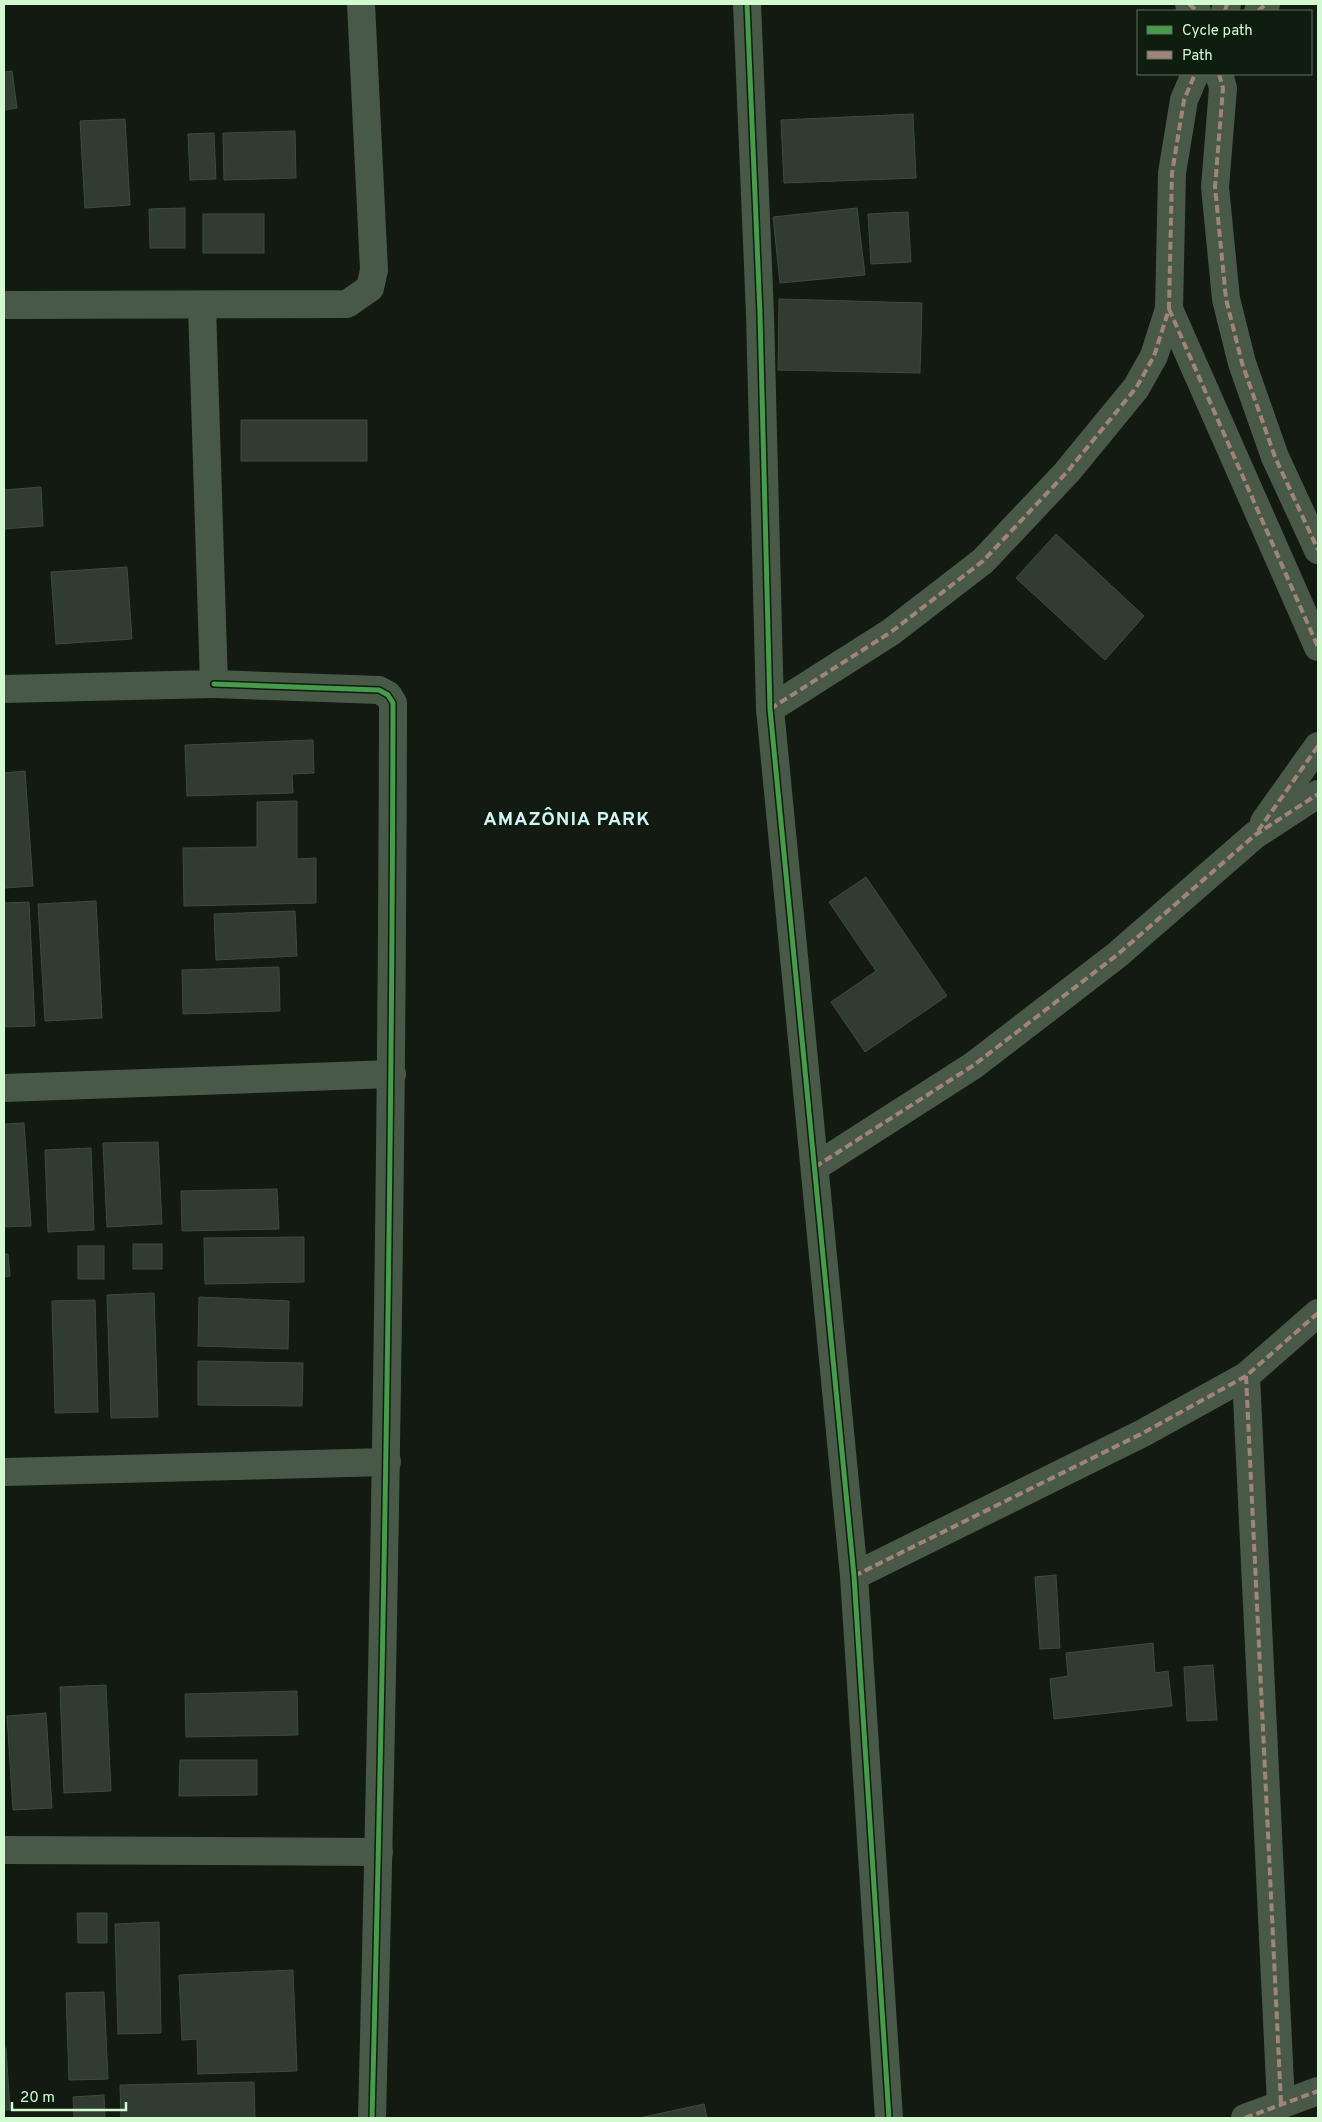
<svg xmlns="http://www.w3.org/2000/svg" width="1322" height="2122" font-family="Overpass,sans-serif">
	<style>
		.building { fill: #2f3c2f; stroke: #3d4c3c }
		.lines { fill: none; stroke-linecap: round; stroke-linejoin: round }
		.minor { stroke: #495947; stroke-width: 28 }
		.quiet { stroke: #a18479; stroke-width: 4; stroke-dasharray: 8 4; stroke-linecap: butt }
		.cycleway-casing { stroke: #0e1d0e; stroke-width: 8 }
		.cycleway { stroke: #469c4c; stroke-width: 5 }
		.labels { text-anchor: middle; stroke-width: 5; stroke-linejoin: round; paint-order: stroke }
		.district-label { font-size: 19px; font-weight: bold; letter-spacing: 1px; fill: #d1f2f9; stroke: #0e1d0e }
	</style>
	<rect width="100%" height="100%" fill="#121a12"/>
	<!-- building -->
	<g class="building">
		<polygon points="12,71 17,108 4,110 4,72"/>
		<polygon points="913,114 916,178 784,183 781,120"/>
		<polygon points="125,119 130,205 85,208 80,121"/>
		<polygon points="295,131 296,178 224,180 223,133"/>
		<polygon points="214,133 216,179 190,180 188,134"/>
		<polygon points="185,208 185,248 150,248 149,209"/>
		<polygon points="857,208 865,275 780,283 773,217"/>
		<polygon points="908,212 911,262 871,264 868,214"/>
		<rect x="203" y="214" width="61" height="39"/>
		<polygon points="779,299 922,303 920,373 778,370"/>
		<rect x="241" y="420" width="126" height="41"/>
		<polygon points="41,487 43,526 4,529 4,490"/>
		<polygon points="1056,534 1144,616 1105,660 1016,578"/>
		<polygon points="127,567 132,639 56,644 51,572"/>
		<polygon points="313,740 314,773 292,774 293,793 187,796 185,745"/>
		<polygon points="25,771 33,886 4,888 4,773"/>
		<polygon points="297,801 297,859 316,858 316,903 184,906 183,848 257,847 257,802"/>
		<polygon points="866,877 947,996 865,1052 831,1002 876,971 829,902"/>
		<polygon points="96,901 102,1018 45,1021 38,904"/>
		<polygon points="29,902 35,1026 4,1027 4,903"/>
		<polygon points="295,911 297,956 216,960 214,914"/>
		<polygon points="279,967 280,1011 183,1014 182,970"/>
		<polygon points="24,1123 31,1226 4,1227 4,1124"/>
		<polygon points="158,1142 162,1224 107,1227 103,1143"/>
		<polygon points="91,1148 94,1230 48,1232 45,1150"/>
		<polygon points="277,1189 279,1229 182,1231 181,1191"/>
		<polygon points="304,1237 304,1282 205,1284 204,1238"/>
		<rect x="133" y="1244" width="29" height="25"/>
		<rect x="78" y="1246" width="26" height="33"/>
		<polygon points="4,1254 8,1254 10,1276 4,1277"/>
		<polygon points="154,1293 158,1417 111,1418 107,1295"/>
		<polygon points="199,1297 289,1301 288,1349 198,1346"/>
		<polygon points="95,1300 98,1412 55,1413 52,1301"/>
		<polygon points="198,1361 303,1363 302,1406 198,1405"/>
		<polygon points="1056,1575 1060,1648 1040,1649 1035,1577"/>
		<polygon points="1153,1643 1155,1673 1168,1671 1172,1706 1054,1719 1050,1679 1068,1676 1066,1653"/>
		<polygon points="1213,1665 1217,1720 1187,1721 1184,1667"/>
		<polygon points="106,1685 111,1791 64,1793 60,1687"/>
		<polygon points="297,1691 298,1735 186,1737 185,1694"/>
		<polygon points="46,1713 52,1808 13,1810 7,1716"/>
		<polygon points="180,1760 257,1760 257,1795 179,1796"/>
		<polygon points="77,1913 107,1913 107,1943 78,1943"/>
		<polygon points="159,1922 161,2033 118,2034 115,1924"/>
		<polygon points="293,1970 297,2071 198,2074 197,2039 182,2040 179,1975"/>
		<polygon points="104,1992 108,2079 69,2080 66,1993"/>
		<polygon points="4,2048 6,2048 10,2110 4,2110"/>
		<polygon points="254,2082 255,2118 121,2118 120,2085"/>
		<polygon points="104,2095 105,2118 74,2118 73,2097"/>
		<polygon points="704,2104 707,2118 639,2118"/>
	</g>
	<g class="lines">
		<!-- minor -->
		<g class="minor">
			<polyline points="747,4 760,314 770,709 854,1576 889,2118"/>
			<polyline points="1189,4 1197,11"/>
			<polyline points="1225,11 1227,4"/>
			<polyline points="1258,11 1266,4"/>
			<polyline points="1219,74 1223,88 1215,187 1226,299 1242,363 1275,457 1318,550"/>
			<polyline points="4,305 347,304 370,288 374,270 361,4"/>
			<polyline points="1169,309 1318,647"/>
			<path d="M214 684 379 690 388 695 393 703C392 1175 384 1646 372 2118"/>
			<polyline points="4,689 214,684 202,306"/>
			<polyline points="770,709 891,632 983,561 1067,472 1136,388 1154,356 1169,309 1172,173 1184,100 1195,74"/>
			<polyline points="1264,822 1318,746"/>
			<polyline points="4,1088 392,1074"/>
			<polyline points="815,1167 974,1065 1117,955 1255,835 1318,794"/>
			<polyline points="1246,1376 1281,2104"/>
			<polyline points="4,1472 387,1462"/>
			<polyline points="854,1576 1143,1433 1246,1376 1318,1313"/>
			<polyline points="4,1850 379,1852"/>
			<polyline points="1245,2118 1318,2091"/>
		</g>
		<!-- quiet -->
		<g class="quiet">
			<polyline points="1189,4 1197,11"/>
			<polyline points="1225,11 1227,4"/>
			<polyline points="1258,11 1266,4"/>
			<polyline points="1219,74 1223,88 1215,187 1226,299 1242,363 1275,457 1318,550"/>
			<polyline points="1169,309 1318,647"/>
			<polyline points="770,709 891,632 983,561 1067,472 1136,388 1154,356 1169,309 1172,173 1184,100 1195,74"/>
			<polyline points="1258,831 1318,746"/>
			<polyline points="815,1167 974,1065 1117,955 1255,835 1318,794"/>
			<polyline points="1246,1376 1281,2104"/>
			<polyline points="854,1576 1143,1433 1246,1376 1318,1313"/>
			<polyline points="1245,2118 1318,2091"/>
		</g>
		<defs>
			<g id="cycleway">
				<polyline points="747,4 760,314 770,709 854,1576 889,2118"/>
				<path d="M214 684 379 690 388 695 393 703C392 1175 384 1646 372 2118"/>
			</g>
		</defs>
		<!-- cycleway casing -->
		<use href="#cycleway" class="cycleway-casing"/>
		<!-- cycleway -->
		<use href="#cycleway" class="cycleway"/>
	</g>
	<g class="labels">
		<!-- district labels -->
		<g class="district-label">
			<text x="567" y="825">AMAZÔNIA PARK</text>
		</g>
	</g>
	<!-- border -->
	<rect width="1322" height="2122" fill="none" stroke="#d2f9cf" stroke-width="10"/>
	<!-- legend -->
	<rect x="1137" y="10" width="175" height="65" fill="#0e1d0e" stroke="#5c755b"/>
	<rect x="1147" y="26" width="25" height="8" fill="#469c4c" stroke="#5c755b"/>
	<text x="1182" y="35" font-size="15" fill="#d2f9cf">Cycle path</text>
	<rect x="1147" y="51" width="25" height="8" fill="#a18479" stroke="#5c755b"/>
	<text x="1182" y="60" font-size="15" fill="#d2f9cf">Path</text>
	<!-- scale -->
	<path d="M12 2102v8h114v-8" fill="none" stroke="#d2f9cf" stroke-width="2.5"/>
	<text x="20" y="2102" font-size="15" fill="#d2f9cf" stroke="#0e1d0e" stroke-width="4" paint-order="stroke">20 m</text>
</svg>
